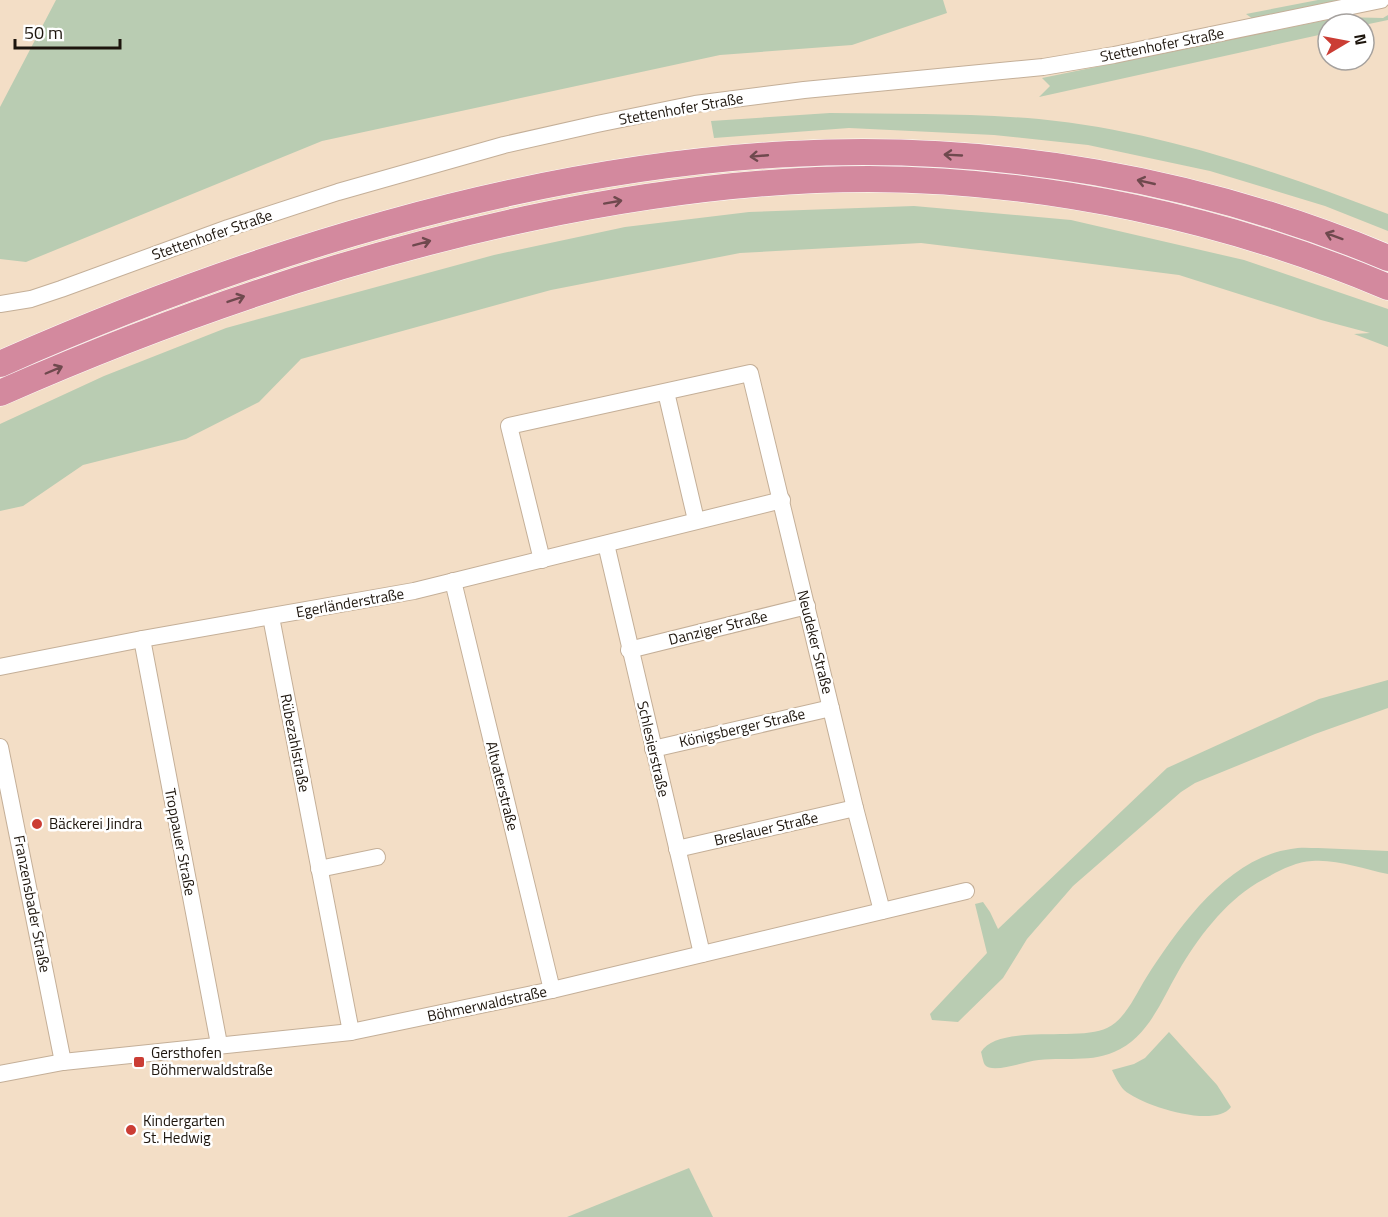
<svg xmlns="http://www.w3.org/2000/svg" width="1388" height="1217" font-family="'Titillium Web',sans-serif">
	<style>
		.green { fill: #b9ccb2 }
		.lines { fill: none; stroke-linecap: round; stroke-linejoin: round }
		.minor-casing { stroke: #c4af98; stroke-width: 18 }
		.highway-casing { stroke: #fff; stroke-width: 27 }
		.minor { stroke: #fff; stroke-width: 16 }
		.highway { stroke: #d3899e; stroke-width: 26 }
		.oneway { stroke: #6f494e }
		.poi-dot { fill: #cb3d34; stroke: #fff; stroke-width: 2 }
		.labels { text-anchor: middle; stroke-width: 5; stroke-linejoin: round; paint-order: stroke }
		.street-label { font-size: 15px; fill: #1d150d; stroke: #fff }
		.poi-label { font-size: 15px; fill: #1d150d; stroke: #fff; text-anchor: start }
	</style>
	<rect width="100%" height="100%" fill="#f3dec6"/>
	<!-- green -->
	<g class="green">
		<polygon points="56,0 943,0 947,13 852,45 720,55 322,141 26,262 0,259 0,107"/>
		<polygon points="1318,0 1347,0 1253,19 1246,14"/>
		<polygon points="1388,15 1388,20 1364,25 1328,24 1328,33 1039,97 1050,86 1042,78 1341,17 1383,18"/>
		<path d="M830 113C899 114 969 113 1039 119 1160 131 1275 171 1388 214V231L1325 206 1210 171 1088 145 994 135 849 128 714 138 711 121Z"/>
		<polygon points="914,206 1071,220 1244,260 1388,309 1388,347 1354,334 1370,333 1321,320 1179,275 1037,257 921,243 740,253 551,290 301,359 259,402 186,439 83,465 23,506 0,511 0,424 104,376 226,328 494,255 625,227 749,212"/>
		<polygon points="1388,680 1388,708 1315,734 1195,783 1181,792 1073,886 1027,939 1003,978 958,1022 932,1020 930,1014 987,953 975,904 983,902 990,912 998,929 1167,768 1319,699"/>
		<path d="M1318 848 1388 851V874C1363 869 1337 859 1312 861 1293 862 1273 874 1257 883 1224 903 1197 939 1178 972 1161 1001 1148 1038 1114 1052 1087 1064 1057 1055 1028 1062 1019 1064 991 1073 985 1065 983 1062 982 1055 981 1052 998 1023 1080 1042 1107 1028 1125 1020 1136 994 1146 978 1178 928 1227 858 1291 849 1300 847 1309 848 1318 848Z"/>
		<path d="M1169 1032 1217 1085 1231 1107C1215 1129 1142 1106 1124 1090 1119 1085 1115 1076 1112 1070L1134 1064 1145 1058Z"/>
		<polygon points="689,1168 713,1217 567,1217"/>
	</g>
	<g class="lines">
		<defs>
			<g id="minor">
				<polyline points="0,304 31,299 61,289 228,228 338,192 504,145 597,124 695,104 804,90 1043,67 1114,55 1381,0"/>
				<polyline points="666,392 696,520"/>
				<polyline points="606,544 702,954"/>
				<polyline points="542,560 509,426 750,373 855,808 882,911"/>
				<polyline points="453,581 552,990"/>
				<polyline points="271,617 351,1032"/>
				<polyline points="142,639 219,1044"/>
				<polyline points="629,650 807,606"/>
				<polyline points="0,667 142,639 414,591 782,500"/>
				<polyline points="0,747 63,1062"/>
				<polyline points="653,749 831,708"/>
				<polyline points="677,849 855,808"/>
				<polyline points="319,869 377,857"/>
				<polyline points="0,1074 63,1062 351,1032 552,990 966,891"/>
			</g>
			<g id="highway">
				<path d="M0 364C244 256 522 168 790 154 994 143 1200 179 1388 258"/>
				<path d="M0 393C170 318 344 258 526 219 639 195 753 179 869 179 1047 180 1224 218 1388 287"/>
			</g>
		</defs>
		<!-- minor casing -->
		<use href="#minor" class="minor-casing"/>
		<!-- highway casing -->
		<use href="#highway" class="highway-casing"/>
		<!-- minor -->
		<use href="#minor" class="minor"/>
		<!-- highway -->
		<use href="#highway" class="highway"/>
	</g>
	<!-- one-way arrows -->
	<defs><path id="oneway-shaft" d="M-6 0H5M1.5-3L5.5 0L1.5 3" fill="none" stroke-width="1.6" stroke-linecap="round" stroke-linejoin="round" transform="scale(1.5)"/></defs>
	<g class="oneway">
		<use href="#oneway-shaft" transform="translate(953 155) rotate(-177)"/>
		<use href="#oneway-shaft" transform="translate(759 156) rotate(175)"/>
		<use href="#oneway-shaft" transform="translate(1146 182) rotate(-167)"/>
		<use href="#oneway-shaft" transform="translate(613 202) rotate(-10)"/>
		<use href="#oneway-shaft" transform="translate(1334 236) rotate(-160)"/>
		<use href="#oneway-shaft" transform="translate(422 243) rotate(-15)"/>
		<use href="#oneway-shaft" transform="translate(236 299) rotate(-19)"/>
		<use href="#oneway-shaft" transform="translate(54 370) rotate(-23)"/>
	</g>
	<!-- markers -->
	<g class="poi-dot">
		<circle cx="37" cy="824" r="6"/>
		<rect x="133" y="1056" width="12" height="12" rx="3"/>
		<circle cx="131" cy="1130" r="6"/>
	</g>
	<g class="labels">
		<!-- street labels -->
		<g class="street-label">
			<text transform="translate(1162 45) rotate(-11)" y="5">Stettenhofer Straße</text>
			<text transform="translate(681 109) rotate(-10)" y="5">Stettenhofer Straße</text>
			<text transform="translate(212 235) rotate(-19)" y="5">Stettenhofer Straße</text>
			<text transform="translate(350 603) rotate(-10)" y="5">Egerländerstraße</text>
			<text transform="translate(718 628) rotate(-14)" y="5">Danziger Straße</text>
			<text transform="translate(815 642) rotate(76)" y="5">Neudeker Straße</text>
			<text transform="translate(742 728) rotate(-13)" y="5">Königsberger Straße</text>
			<text transform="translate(295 743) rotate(79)" y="5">Rübezahlstraße</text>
			<text transform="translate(653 749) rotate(77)" y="5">Schlesierstraße</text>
			<text transform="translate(502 786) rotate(76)" y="5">Altvaterstraße</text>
			<text transform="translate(766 829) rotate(-13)" y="5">Breslauer Straße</text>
			<text transform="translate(180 842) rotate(79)" y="5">Troppauer Straße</text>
			<text transform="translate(32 904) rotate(79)" y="5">Franzensbader Straße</text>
			<text transform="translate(487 1004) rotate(-12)" y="5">Böhmerwaldstraße</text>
		</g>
		<!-- poi labels -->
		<g class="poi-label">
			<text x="49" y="829">Bäckerei Jindra</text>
			<text x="151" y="1058">Gersthofen<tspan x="151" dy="17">Böhmerwaldstraße</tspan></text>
			<text x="143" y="1126">Kindergarten<tspan x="143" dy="17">St. Hedwig</tspan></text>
		</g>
	</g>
	<!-- north arrow -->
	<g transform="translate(1346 42) rotate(80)"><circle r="28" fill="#ffffff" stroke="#a5a19e" stroke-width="1.5"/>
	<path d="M0-4.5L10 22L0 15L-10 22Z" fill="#cb3d34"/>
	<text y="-9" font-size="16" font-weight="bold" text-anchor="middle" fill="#1d150d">N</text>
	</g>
	<!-- scale -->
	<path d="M15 39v9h105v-9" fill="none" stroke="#1d150d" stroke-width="3"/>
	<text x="24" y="39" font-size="18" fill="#1d150d" stroke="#ffffff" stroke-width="4.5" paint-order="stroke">50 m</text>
</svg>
